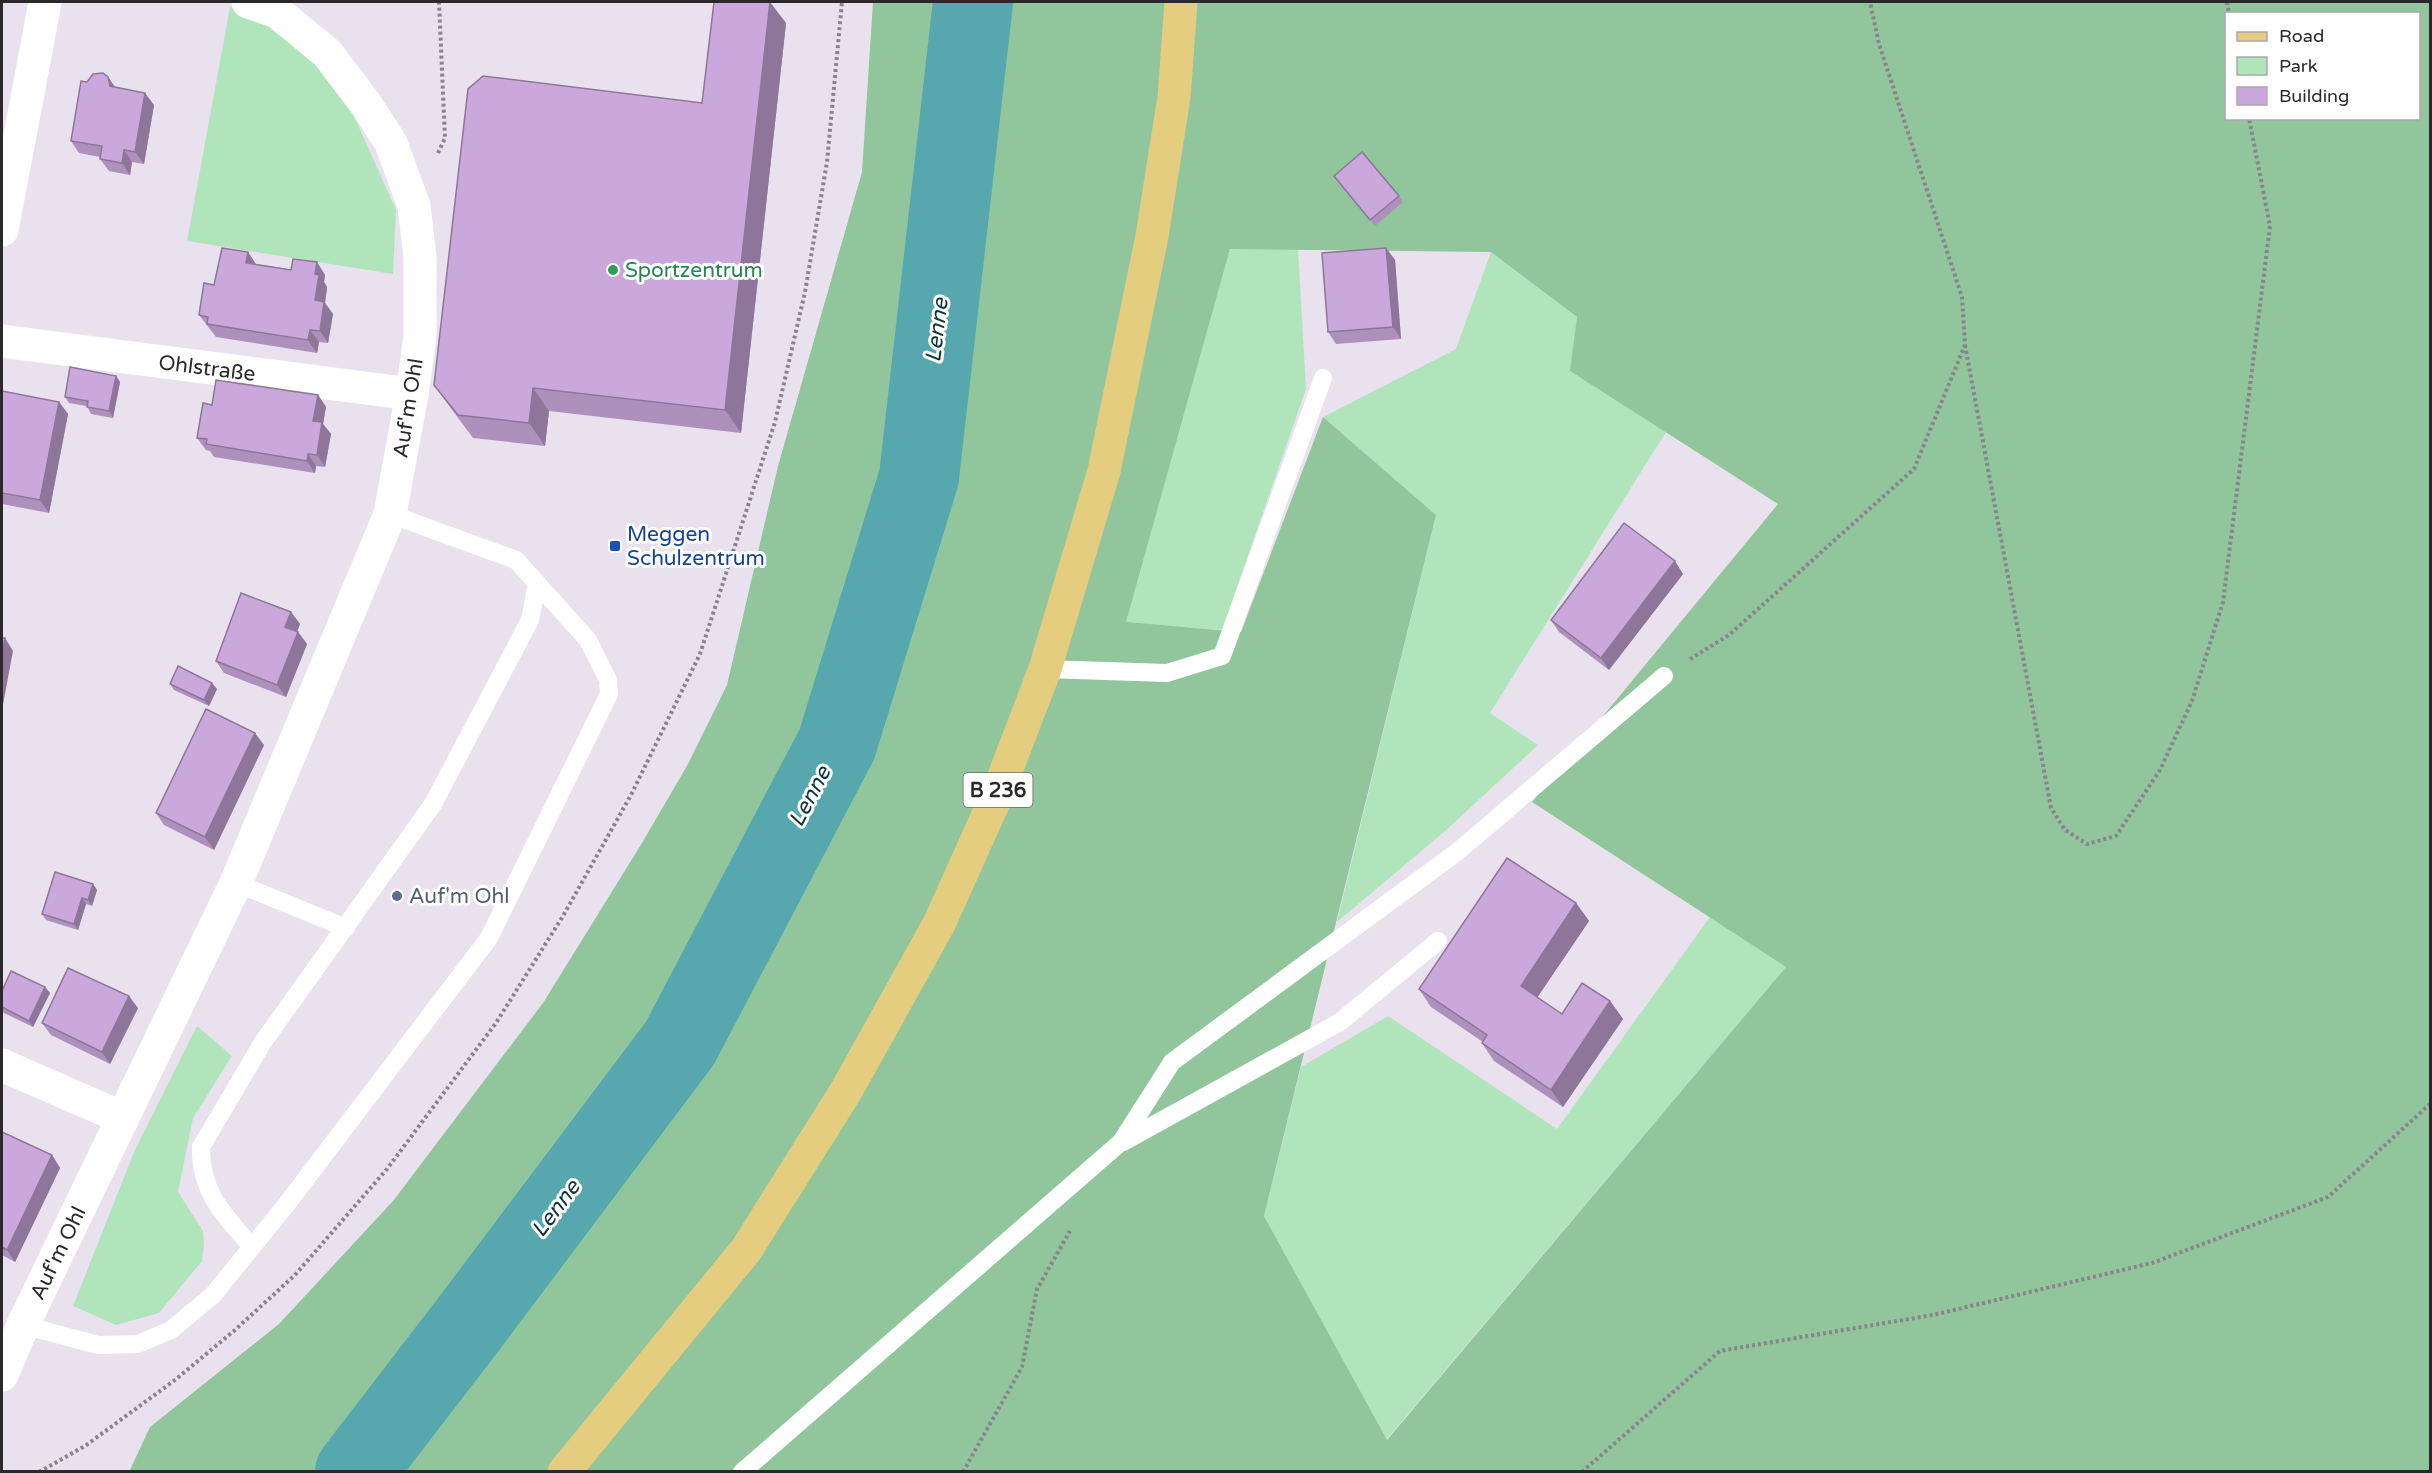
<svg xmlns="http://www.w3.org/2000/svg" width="2432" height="1473" font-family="'Varela Round',sans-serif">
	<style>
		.green { fill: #b0e5bc }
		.forest { fill: #91c69d; fill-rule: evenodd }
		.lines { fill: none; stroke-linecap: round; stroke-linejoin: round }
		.river { stroke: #56a7ae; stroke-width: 80 }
		.path { stroke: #89838c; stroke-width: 4; stroke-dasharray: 3 3; stroke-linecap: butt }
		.lane { stroke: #fff; stroke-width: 18 }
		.street { stroke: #fff; stroke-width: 33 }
		.primary { stroke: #e5cd80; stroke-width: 33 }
		.wall { fill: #ae90bc }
		.shaded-wall { fill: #8d7699 }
		.building { fill: #caa8db; stroke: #8d7699; stroke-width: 1.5 }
		.leisure-dot { fill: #2e9e5b; stroke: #fff; stroke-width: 2 }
		.transit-dot { fill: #1a4fb4; stroke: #fff; stroke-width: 2 }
		.service-dot { fill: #5c6f8a; stroke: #fff; stroke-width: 2 }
		.labels { text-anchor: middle; stroke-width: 6; stroke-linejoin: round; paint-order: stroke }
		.shield { fill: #fff; stroke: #6b686b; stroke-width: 1.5 }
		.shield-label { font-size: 20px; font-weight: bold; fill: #2b282c }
		.leisure-label { font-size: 21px; fill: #27864d; stroke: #fff; text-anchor: start }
		.street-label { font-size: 21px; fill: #2b282c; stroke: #fff }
		.transit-label { font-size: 21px; fill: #164399; stroke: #fff; text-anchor: start }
		.service-label { font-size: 21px; fill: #4e5e75; stroke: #fff; text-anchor: start }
		.water-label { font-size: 22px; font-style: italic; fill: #0e3639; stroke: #fff }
	</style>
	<rect width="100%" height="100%" fill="#eae1ee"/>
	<!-- green -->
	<g class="green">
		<polygon points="230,7 280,28 341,87 396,210 393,274 187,241"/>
		<polygon points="1230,249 1298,249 1306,389 1222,630 1125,623"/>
		<polygon points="1491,252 1577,317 1571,371 1666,432 1490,713 1538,745 1444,832 1337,922 1436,515 1323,417 1456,349"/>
		<polygon points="1710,917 1787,966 1386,1440 1264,1216 1301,1067 1388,1016 1557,1129"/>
		<polygon points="197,1026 232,1056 193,1118 178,1192 203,1231 204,1244 202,1261 159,1313 116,1325 73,1306 134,1152"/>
	</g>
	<!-- forest -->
	<path class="forest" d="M873 2H2430V1471L129 1472 150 1427 279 1324 393 1201 543 1003 642 843 688 764 727 685 778 466 862 172ZM2226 14H2418V118H2226ZM1230 249 1491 252 1577 317 1570 371 1778 504 1532 802 1786 967 1387 1440 1264 1216 1436 515 1323 417 1241 632 1126 622Z"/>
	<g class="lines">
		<!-- river -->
		<polyline class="river" points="355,1472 468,1325 680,1043 837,744 919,477 973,2"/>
		<!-- path -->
		<g class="path">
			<polyline points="2227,2 2229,14"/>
			<polyline points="438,153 445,138 439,2"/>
			<polyline points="1965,345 2051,808 2065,830 2087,844 2116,836 2160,770 2192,701 2223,602 2270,226 2249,118"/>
			<polyline points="1690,659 1729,635 1914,469 1965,345 1962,297 1879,44 1870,2"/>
			<polyline points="39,1472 85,1446 175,1380 235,1330 295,1275 387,1169 496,1023 563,916 631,795 700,654 775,422 805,292 827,162 842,2"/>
			<polyline points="963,1472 1022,1367 1037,1289 1070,1231"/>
			<polyline points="1582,1472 1720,1351 1933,1315 2152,1263 2328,1197 2430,1104"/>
		</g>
		<!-- lane -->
		<g class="lane">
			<polyline points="1045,669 1167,673 1222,656 1323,378"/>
			<polyline points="236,883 346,928"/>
			<polyline points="1123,1142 1340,1022 1438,941"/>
			<path d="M252 1247C224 1215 200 1192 201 1147L263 1042 433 804 530 620 537 583"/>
			<polyline points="23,1325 98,1345 138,1344 171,1330 213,1295 286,1205 489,938 609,694 608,680 588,640 516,560 390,514"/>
			<polyline points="742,1472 1121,1142 1172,1062 1457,852 1664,676"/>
		</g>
		<!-- street -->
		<g class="street">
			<polyline points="2,230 45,3"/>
			<polyline points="2,341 412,394"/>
			<polyline points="2,1065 123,1118"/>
			<polyline points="2,1375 23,1325 236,883 390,514 412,394 420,336 420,257 414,206 391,143 365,103 327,53 277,12 248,2"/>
		</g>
		<!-- primary -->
		<polyline class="primary" points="564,1472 746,1250 846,1091 939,924 996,797 1045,669 1104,471 1152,236 1174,97 1181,2"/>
	</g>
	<!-- wall -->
	<g class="wall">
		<polygon points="786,23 741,433 549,411 545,446 473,438 450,407 434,385 702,103"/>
		<polygon points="108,77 115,87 154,105 144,164 132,162 130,175 109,171 100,159 100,157 79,153 71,141 87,82"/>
		<polygon points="1334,176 1399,196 1403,202 1375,226"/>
		<polygon points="1386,248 1395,260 1401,339 1336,344 1328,332"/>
		<polygon points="256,264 325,275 324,282 327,287 325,303 333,314 328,343 319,342 317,353 216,337 199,315 214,285"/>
		<polygon points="116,376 120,382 113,418 91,414 87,406 69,403 65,397"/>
		<polygon points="2,391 59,402 68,414 49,513 2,504"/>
		<polygon points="318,395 326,407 323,424 331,434 325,467 316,466 315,473 214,457 210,451 206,450 197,438 212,405"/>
		<polygon points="1683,574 1609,670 1559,632 1551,620"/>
		<polygon points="291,612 300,624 297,632 298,632 307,644 286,697 224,673 216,661"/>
		<polygon points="170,684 217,689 209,706 174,690"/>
		<polygon points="264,745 214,850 164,825 156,813"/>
		<polygon points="93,884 97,890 92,906 86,904 78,930 46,920 42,914"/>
		<polygon points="1576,903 1589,921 1537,997 1562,1014 1610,1001 1623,1019 1563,1107 1494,1061 1482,1043 1483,1042 1431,1007 1419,989"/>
		<polygon points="45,987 50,993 33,1027 2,1012 2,991"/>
		<polygon points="138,1008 110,1064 51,1035 42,1023"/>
		<polygon points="2,1132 52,1155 60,1168 15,1262 2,1255"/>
	</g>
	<!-- shaded-wall -->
	<g class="shaded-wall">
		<polygon points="770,2 786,23 741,433 725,410"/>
		<polygon points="108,77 116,89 110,86"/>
		<polygon points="145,93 154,105 144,164 135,152"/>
		<polygon points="124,150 132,162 130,175 122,163"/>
		<polygon points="1386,248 1395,260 1401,339 1393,327"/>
		<polygon points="248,252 256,264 246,263"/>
		<polygon points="317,262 325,275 324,282 327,287 325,303 333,314 328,343 320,331 315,300 315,274"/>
		<polygon points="310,330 319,342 317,353 308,340"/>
		<polygon points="116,376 120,382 113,418 109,411"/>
		<polygon points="533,388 549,411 545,446 529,423"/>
		<polygon points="318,395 326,407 323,424 331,434 325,467 317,455 313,421"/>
		<polygon points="59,402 68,414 49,513 40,500"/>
		<polygon points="308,454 316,466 315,473 307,461"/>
		<polygon points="1675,561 1683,574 1609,670 1601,658"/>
		<polygon points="291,612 300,624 294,639 285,627"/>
		<polygon points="298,632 307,644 286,697 277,685"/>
		<polygon points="5,638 13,651 2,710 2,654"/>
		<polygon points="212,683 217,689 209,706 204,700"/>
		<polygon points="255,733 264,745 214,850 205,837"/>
		<polygon points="93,884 97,890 92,906 88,900"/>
		<polygon points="82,898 86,904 78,930 74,924"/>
		<polygon points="1576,903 1589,921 1533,1004 1521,986"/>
		<polygon points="45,987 50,993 33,1027 29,1021"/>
		<polygon points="129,996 138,1008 110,1064 102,1052"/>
		<polygon points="1610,1001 1623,1019 1563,1107 1551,1090"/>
		<polygon points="52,1155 60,1168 15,1262 7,1250"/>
	</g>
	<!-- building -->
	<g class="building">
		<polygon points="714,2 770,2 725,410 533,388 529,423 458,415 434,385 468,89 483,76 702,103"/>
		<polygon points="103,73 108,77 110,86 145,93 135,152 124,150 122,163 100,159 102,146 71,141 81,81 87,82 93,74"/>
		<polygon points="1362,152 1399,196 1370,220 1334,176"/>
		<polygon points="222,248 248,252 246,263 291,270 293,259 317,262 315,274 319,275 315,300 324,302 320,331 310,330 308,340 207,324 208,317 199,315 204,283 214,285"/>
		<polygon points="1386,248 1393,327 1328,332 1322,253"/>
		<polygon points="70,367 116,376 109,411 87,407 88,401 65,397"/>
		<polygon points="216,380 318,395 313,421 322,422 317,455 308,454 307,461 206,444 207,439 197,438 203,403 212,405"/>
		<polygon points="2,391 59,402 40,500 2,493"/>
		<polygon points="1624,523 1675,561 1601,658 1551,620"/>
		<polygon points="241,593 291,612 285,627 298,632 277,685 216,661"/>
		<polygon points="2,638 5,638 2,654"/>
		<polygon points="178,666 212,683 204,700 170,684"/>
		<polygon points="206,709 255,733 205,837 156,813"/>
		<polygon points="1507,858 1576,903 1521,986 1562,1014 1582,983 1610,1001 1551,1090 1482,1043 1487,1035 1419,989"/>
		<polygon points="55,872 93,884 88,900 82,898 74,924 42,914"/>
		<polygon points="68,968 129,996 102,1052 42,1023"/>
		<polygon points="11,971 45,987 29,1021 2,1007 2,991"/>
		<polygon points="2,1132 52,1155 7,1250 2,1247"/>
	</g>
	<!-- markers -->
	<circle class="leisure-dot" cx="613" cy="270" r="6"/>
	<rect class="transit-dot" x="609" y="540" width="12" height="12" rx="3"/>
	<circle class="service-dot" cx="397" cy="896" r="6"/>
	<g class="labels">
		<!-- shield labels -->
		<rect class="shield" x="963.5" y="773" width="69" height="34" rx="4.5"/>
		<g class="shield-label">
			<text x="998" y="797">B 236</text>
		</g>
		<!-- leisure labels -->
		<g class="leisure-label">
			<text x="625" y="277">Sportzentrum</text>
		</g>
		<!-- street labels -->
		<g class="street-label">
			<text transform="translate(207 368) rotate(7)" y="7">Ohlstraße</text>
			<text transform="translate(408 408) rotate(-81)" y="7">Auf'm Ohl</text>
			<text transform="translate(58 1253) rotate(-64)" y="7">Auf'm Ohl</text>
		</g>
		<!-- transit labels -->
		<g class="transit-label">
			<text x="627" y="541">Meggen<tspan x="627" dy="24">Schulzentrum</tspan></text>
		</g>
		<!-- service labels -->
		<g class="service-label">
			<text x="409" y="903">Auf'm Ohl</text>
		</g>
		<!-- water labels -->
		<g class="water-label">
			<text transform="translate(936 330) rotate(-83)" y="8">Lenne</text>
			<text transform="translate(809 796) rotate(-62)" y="8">Lenne</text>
			<text transform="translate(555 1208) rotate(-53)" y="8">Lenne</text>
		</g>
	</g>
	<!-- border -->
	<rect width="2432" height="1473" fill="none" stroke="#2b282c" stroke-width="6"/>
	<!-- legend -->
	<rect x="2225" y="12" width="195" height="108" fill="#ffffff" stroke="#aaa9ab" stroke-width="1.5"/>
	<rect x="2237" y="32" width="30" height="9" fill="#e5cd80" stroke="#aaa9ab" stroke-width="1.5"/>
	<text x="2279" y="42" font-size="18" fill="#2b282c">Road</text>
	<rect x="2237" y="57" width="30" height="18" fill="#b0e5bc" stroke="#aaa9ab" stroke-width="1.5"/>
	<text x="2279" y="72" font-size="18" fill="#2b282c">Park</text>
	<rect x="2237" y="87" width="30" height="18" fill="#caa8db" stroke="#aaa9ab" stroke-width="1.5"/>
	<text x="2279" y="102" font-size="18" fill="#2b282c">Building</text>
</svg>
